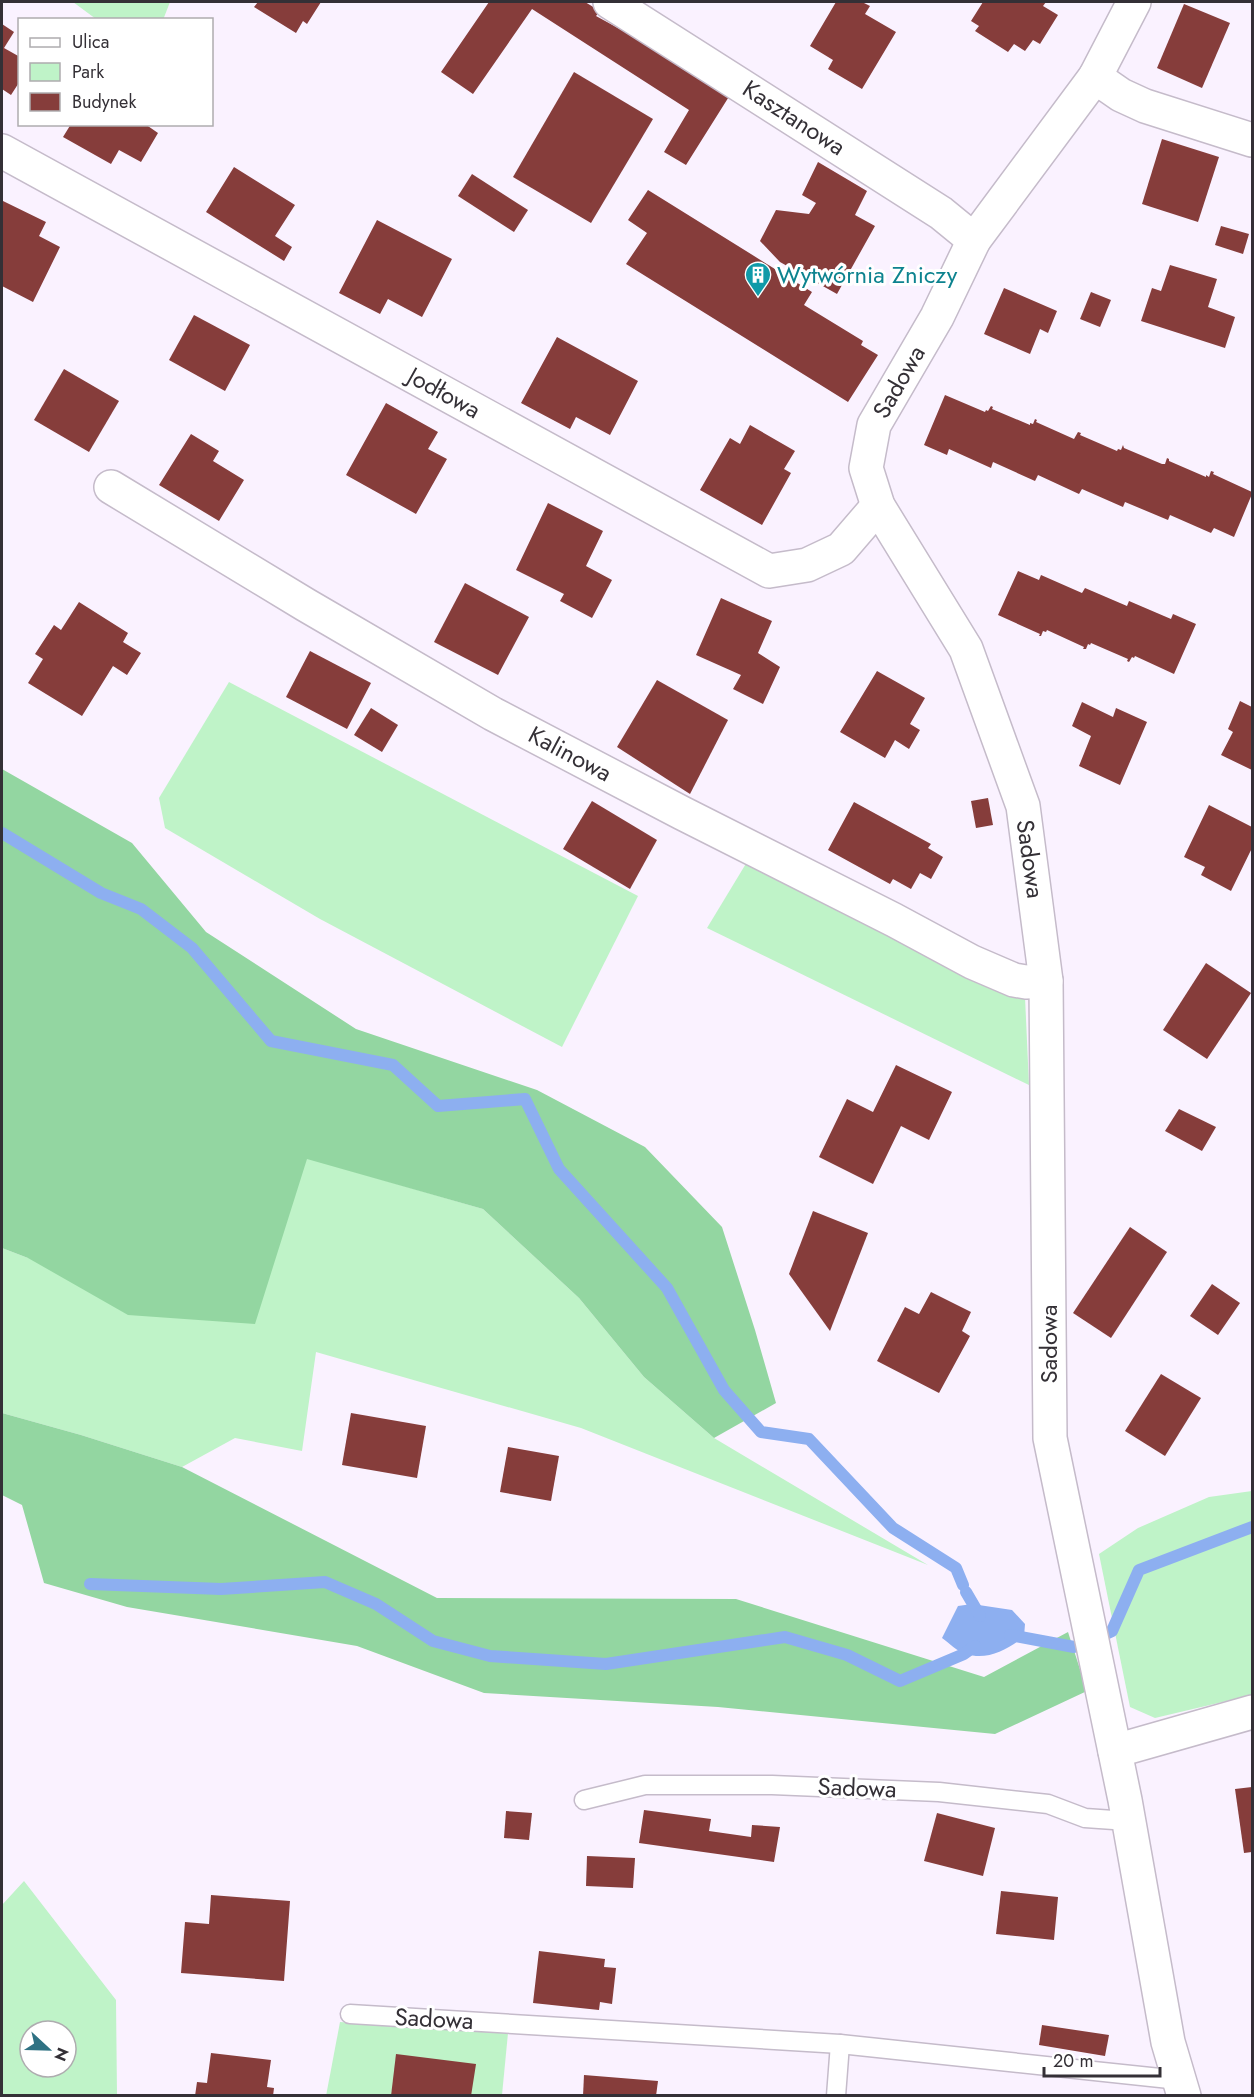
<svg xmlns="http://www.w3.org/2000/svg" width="1254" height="2097" font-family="Jost,sans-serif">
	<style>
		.green { fill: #bff3c8; fill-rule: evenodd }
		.forest { fill: #93d6a1 }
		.water { fill: #8daff0 }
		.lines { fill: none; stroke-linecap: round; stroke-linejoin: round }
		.stream { stroke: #8daff0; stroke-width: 12 }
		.building { fill: #863d3b }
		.lane-casing { stroke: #c5bbca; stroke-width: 21 }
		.street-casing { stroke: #c5bbca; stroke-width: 36 }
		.lane { stroke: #fff; stroke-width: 18 }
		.street { stroke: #fff; stroke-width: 33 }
		.labels { text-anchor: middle; stroke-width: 6; stroke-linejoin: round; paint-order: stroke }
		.street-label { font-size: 24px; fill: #343036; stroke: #fff }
		.culture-label { font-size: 24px; fill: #0d838f; stroke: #fff; text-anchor: start }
	</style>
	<rect width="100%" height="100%" fill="#faf2ff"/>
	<!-- green -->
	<g class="green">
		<polygon points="73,2 170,2 163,20 96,19"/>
		<polygon points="229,682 638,896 562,1047 320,919 165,828 159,798"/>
		<polygon points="750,857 1025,997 1029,1085 707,928"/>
		<polygon points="307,1158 483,1209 579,1298 644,1377 714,1438 928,1565 581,1428 316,1352 302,1451 235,1438 182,1467 81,1435 2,1413 2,1248 28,1258"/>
		<polygon points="1252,1491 1252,1695 1155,1718 1130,1707 1099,1554 1138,1528 1209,1497"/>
		<path d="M24 1881 116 2000 117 2095H2V1905ZM30 2031H66V2067H30Z"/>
		<polygon points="340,2022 508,2033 502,2095 326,2096"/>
	</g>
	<!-- forest -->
	<g class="forest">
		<polygon points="2,769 132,843 206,932 356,1029 537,1090 645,1147 722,1227 755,1330 776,1403 714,1438 644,1377 579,1298 483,1209 307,1159 255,1324 128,1315 28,1258 2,1248"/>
		<polygon points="2,1413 81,1435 182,1467 437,1598 736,1599 984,1677 1068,1632 1087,1691 995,1734 718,1707 484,1693 357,1646 127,1607 44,1583 22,1505 2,1495"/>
	</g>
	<!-- water -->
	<path class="water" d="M972 1604 1012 1610 1025 1624 1024 1637C1007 1649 988 1661 966 1654 958 1652 949 1643 942 1638L958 1606Z"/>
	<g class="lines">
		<!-- stream -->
		<g class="stream">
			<polyline points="2,833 101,893 141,909 192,948 271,1041 393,1065 438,1106 525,1099 559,1169 667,1288 724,1390 761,1432 809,1439 893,1528 956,1568 963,1585"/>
			<polyline points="90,1584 221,1589 325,1582 376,1604 433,1641 490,1656 606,1664 785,1637 847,1655 900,1681 964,1654 975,1646"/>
			<polyline points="966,1592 980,1616"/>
			<polyline points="1010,1635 1074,1647 1088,1641"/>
			<polyline points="1097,1638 1112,1631 1139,1570 1252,1527"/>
		</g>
	</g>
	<!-- building -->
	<g class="building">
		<polygon points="258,2 321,2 307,24 303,21 296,33 254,7"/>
		<polygon points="489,2 585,2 600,11 596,16 649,45 730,95 686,165 664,152 689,110 532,9 473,94 441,72"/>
		<polygon points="836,2 862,2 870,6 865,14 896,32 862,89 828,69 833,60 810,46"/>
		<polygon points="983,2 1046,2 1043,6 1058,15 1040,44 1033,40 1025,51 1014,44 1008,52 975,31 979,26 971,21"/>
		<polygon points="1184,4 1230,23 1202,88 1157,68"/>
		<polygon points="2,24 14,32 4,48 20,57 20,81 11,95 2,89"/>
		<polygon points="574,72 653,119 591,223 513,177"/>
		<polygon points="71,124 145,124 158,133 141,162 119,150 111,164 63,137"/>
		<polygon points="1162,139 1219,157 1198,222 1142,204"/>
		<polygon points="818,162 867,191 855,215 875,226 837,294 780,262 760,241 776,210 809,214 816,203 802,195"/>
		<polygon points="234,167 295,205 275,236 292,247 284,261 206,212"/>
		<polygon points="472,174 528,210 514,232 458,196"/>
		<polygon points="648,190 812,292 804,305 863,341 861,345 878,355 848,402 626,264 647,233 628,220"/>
		<polygon points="3,201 46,222 39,236 60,247 33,302 2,286 2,204"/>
		<polygon points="377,220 452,259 422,317 388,299 380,314 339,293"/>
		<polygon points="1221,226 1249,234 1243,254 1215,245"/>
		<polygon points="1170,265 1217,279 1208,307 1235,317 1225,348 1141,321 1152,288 1161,291"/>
		<polygon points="1004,288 1057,311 1048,333 1040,329 1030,354 984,334"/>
		<polygon points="1091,292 1111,300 1100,327 1080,319"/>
		<polygon points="194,315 250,345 225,391 169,360"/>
		<polygon points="557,337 638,381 610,435 576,417 570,429 521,403"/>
		<polygon points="64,369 119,401 89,452 34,420"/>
		<polygon points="945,395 985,412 986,410 988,411 991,406 993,407 992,409 1030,425 1030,423 1033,424 1035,419 1037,420 1036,422 1074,439 1078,432 1081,433 1080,435 1117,451 1118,449 1121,450 1123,445 1124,448 1162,464 1165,464 1167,458 1169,459 1169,461 1206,477 1206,475 1209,477 1211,471 1214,472 1213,474 1252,492 1252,494 1234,537 1214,528 1211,533 1170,515 1168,520 1125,502 1123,507 1082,489 1079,494 1038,475 1035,481 993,462 991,468 949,449 947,455 924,445"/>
		<polygon points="386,403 438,432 428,449 447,459 416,514 346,475"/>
		<polygon points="750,425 795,451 784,469 791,473 762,525 700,490 730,438 740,444"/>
		<polygon points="191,434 219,451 213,461 244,480 219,521 159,485"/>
		<polygon points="548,503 603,531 586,566 612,580 592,618 560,601 564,594 516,570"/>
		<polygon points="1018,571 1039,580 1041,575 1082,593 1085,588 1127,606 1129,601 1171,619 1173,614 1196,624 1174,674 1135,656 1134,658 1132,657 1129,662 1127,661 1128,659 1091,643 1090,645 1088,644 1086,649 1083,649 1084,647 1047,630 1046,632 1043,631 1041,636 1039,636 1040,634 998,615"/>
		<polygon points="465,583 529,617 498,675 434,642"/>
		<polygon points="721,598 772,621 758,653 780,667 763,704 733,689 741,675 696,655"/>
		<polygon points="79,602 128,633 123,642 141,653 127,675 113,666 82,716 28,683 43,659 35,654 54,625 61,630"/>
		<polygon points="310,651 371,683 347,729 286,697"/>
		<polygon points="877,671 925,698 910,724 920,730 909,749 895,740 885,758 840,732"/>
		<polygon points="657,680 728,720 690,794 617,747"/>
		<polygon points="1240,701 1252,707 1252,770 1221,755 1233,732 1228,729"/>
		<polygon points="1082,702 1113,717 1116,708 1147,722 1120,785 1079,766 1091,736 1072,726"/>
		<polygon points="371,708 398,725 382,752 354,735"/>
		<polygon points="988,798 993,825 976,828 971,801"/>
		<polygon points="592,801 657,840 630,889 563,849"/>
		<polygon points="854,802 931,844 928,848 943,857 931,879 920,873 911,889 893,879 890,884 828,850"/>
		<polygon points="1209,805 1252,827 1252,848 1231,891 1201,875 1205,867 1184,857"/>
		<polygon points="1206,963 1251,993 1207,1059 1163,1030"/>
		<polygon points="896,1065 952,1092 929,1140 901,1126 873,1184 819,1157 847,1099 873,1112"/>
		<polygon points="1179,1109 1216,1127 1202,1151 1165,1131"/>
		<polygon points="813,1211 868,1233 830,1331 789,1274"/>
		<polygon points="1130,1227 1167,1252 1111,1338 1073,1313"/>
		<polygon points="1212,1284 1240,1303 1218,1335 1190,1316"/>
		<polygon points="931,1292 971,1312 962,1331 970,1336 939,1393 877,1361 905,1307 919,1314"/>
		<polygon points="1161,1374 1201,1398 1165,1456 1125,1431"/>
		<polygon points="351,1413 426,1426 417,1478 342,1465"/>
		<polygon points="508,1447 559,1456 551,1501 500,1492"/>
		<polygon points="1252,1787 1252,1852 1244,1853 1235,1789"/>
		<polygon points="644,1810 711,1819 709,1831 751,1837 752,1825 780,1827 774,1862 639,1843"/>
		<polygon points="506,1811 532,1813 529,1840 504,1838"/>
		<polygon points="937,1813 995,1828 983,1876 924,1861"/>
		<polygon points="587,1856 635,1858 633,1888 586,1886"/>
		<polygon points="1001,1891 1058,1897 1054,1940 996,1934"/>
		<polygon points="211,1895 290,1901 284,1981 181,1973 185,1922 209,1924"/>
		<polygon points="539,1951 605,1959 604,1967 616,1968 612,2004 600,2002 599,2010 533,2003"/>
		<polygon points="1042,2025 1109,2035 1105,2056 1039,2045"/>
		<polygon points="211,2053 271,2060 267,2087 274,2088 273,2096 195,2096 197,2082 207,2083"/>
		<polygon points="396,2054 476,2064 471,2096 391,2096"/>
		<polygon points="584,2075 658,2081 656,2096 583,2096"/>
	</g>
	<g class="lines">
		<defs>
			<g id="lane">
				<polyline points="584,1800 645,1785 772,1785 939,1792 1048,1804 1085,1818 1128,1821"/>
				<polyline points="350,2014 840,2044 1179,2080"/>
				<polyline points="836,2096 840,2044"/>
			</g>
			<g id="street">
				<polyline points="610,2 941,213 974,240"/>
				<polyline points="1134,2 1095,77 974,240 937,317 874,425 866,468 878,506 966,649 1023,806 1046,981 1050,1438 1125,1800 1168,2042 1184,2096"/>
				<polyline points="1095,77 1121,95 1145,106 1252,140"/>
				<polyline points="2,151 769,571 807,565 841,549 878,506"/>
				<polyline points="111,487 306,605 493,714 682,813 894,920 972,962 1014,980 1026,982 1046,981"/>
				<polyline points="1115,1751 1252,1712"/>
			</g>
		</defs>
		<!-- lane casing -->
		<use href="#lane" class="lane-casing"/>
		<!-- street casing -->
		<use href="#street" class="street-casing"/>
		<!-- lane -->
		<use href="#lane" class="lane"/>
		<!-- street -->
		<use href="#street" class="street"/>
	</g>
	<!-- icons -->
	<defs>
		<symbol id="building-pin" viewBox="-11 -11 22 30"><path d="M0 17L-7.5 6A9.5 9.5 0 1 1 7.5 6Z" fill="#0f9aa8" stroke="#fff"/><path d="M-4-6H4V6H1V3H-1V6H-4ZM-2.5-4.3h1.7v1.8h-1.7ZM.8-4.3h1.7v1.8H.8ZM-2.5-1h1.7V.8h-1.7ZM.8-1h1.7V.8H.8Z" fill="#fff"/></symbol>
	</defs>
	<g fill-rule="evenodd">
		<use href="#building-pin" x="743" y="260" width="30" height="40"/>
	</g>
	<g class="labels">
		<!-- street labels -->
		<g class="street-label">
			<text transform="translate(794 118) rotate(33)" y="8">Kasztanowa</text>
			<text transform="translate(899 382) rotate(-60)" y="8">Sadowa</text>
			<text transform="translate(444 393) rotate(29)" y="8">Jodłowa</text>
			<text transform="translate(570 754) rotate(28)" y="8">Kalinowa</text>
			<text transform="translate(1030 859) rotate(82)" y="8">Sadowa</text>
			<text transform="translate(1049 1344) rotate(-90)" y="8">Sadowa</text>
			<text transform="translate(857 1788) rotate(2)" y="8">Sadowa</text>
			<text transform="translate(434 2019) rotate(3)" y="8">Sadowa</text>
		</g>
		<!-- culture labels -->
		<g class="culture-label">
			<text x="777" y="283">Wytwórnia Zniczy</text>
		</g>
	</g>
	<!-- border -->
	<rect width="1254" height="2097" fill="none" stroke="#343036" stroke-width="6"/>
	<!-- legend -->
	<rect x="18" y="18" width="195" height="108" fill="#ffffff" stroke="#aeacaf" stroke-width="1.5"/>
	<rect x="30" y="38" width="30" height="9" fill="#ffffff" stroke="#aeacaf" stroke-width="1.5"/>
	<text x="72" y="48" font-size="18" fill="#343036">Ulica</text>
	<rect x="30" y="63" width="30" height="18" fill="#bff3c8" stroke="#aeacaf" stroke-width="1.5"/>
	<text x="72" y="78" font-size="18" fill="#343036">Park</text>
	<rect x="30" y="93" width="30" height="18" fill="#863d3b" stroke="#aeacaf" stroke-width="1.5"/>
	<text x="72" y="108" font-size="18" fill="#343036">Budynek</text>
	<!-- north arrow -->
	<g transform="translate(48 2049) rotate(112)"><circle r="28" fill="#ffffff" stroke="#aeacaf" stroke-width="1.5"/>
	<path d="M0-4.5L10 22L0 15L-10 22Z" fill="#2f7283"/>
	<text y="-9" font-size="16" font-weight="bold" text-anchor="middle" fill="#343036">N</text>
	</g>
	<!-- scale -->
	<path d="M1044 2067v9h116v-9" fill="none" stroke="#343036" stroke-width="3"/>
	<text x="1053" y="2067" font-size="18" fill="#343036" stroke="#ffffff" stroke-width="4.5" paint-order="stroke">20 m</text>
</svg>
